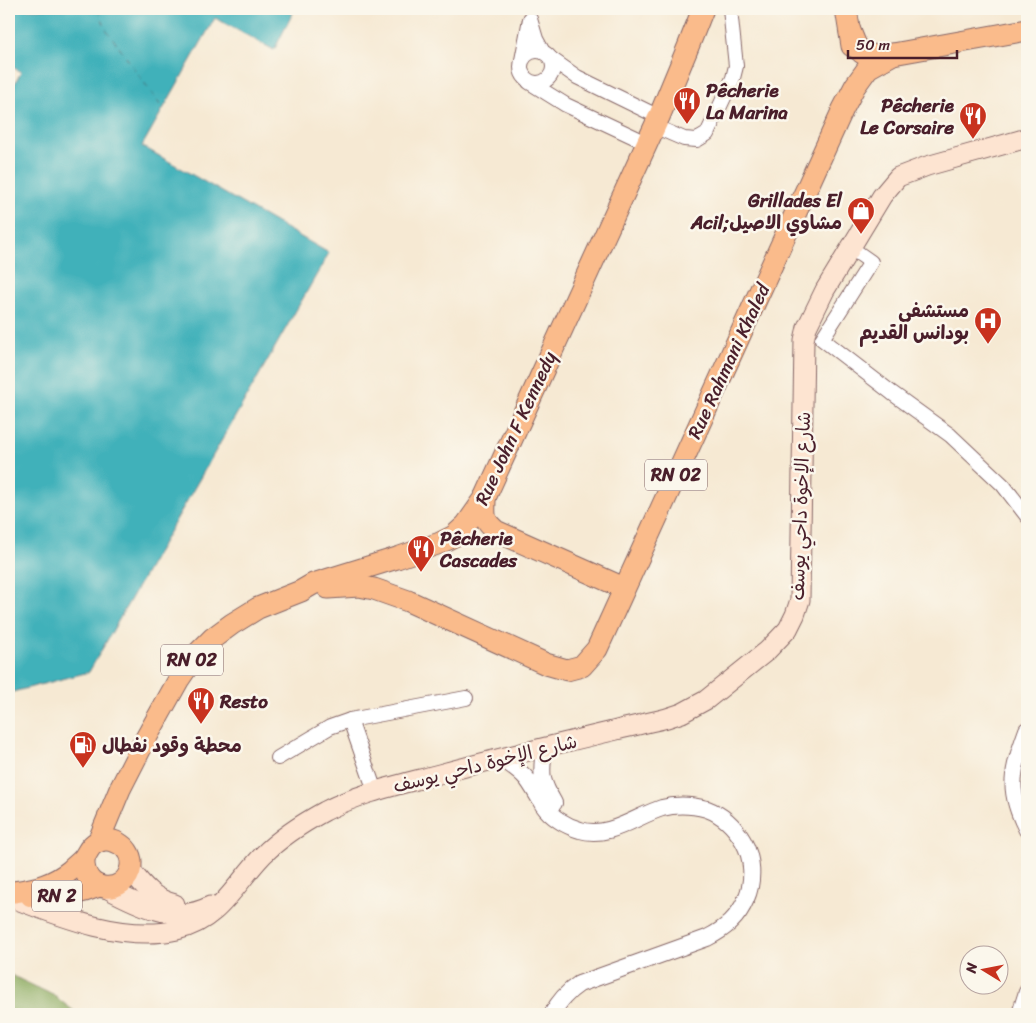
<svg xmlns="http://www.w3.org/2000/svg" width="1036" height="1023" font-family="Sriracha,'Playpen Sans Arabic',sans-serif">
	<style>
		.forest { fill: #88a85c; stroke: #696444 }
		.water { fill: #41b1ba; stroke: #466872 }
		.lines { fill: none; stroke-linecap: round; stroke-linejoin: round }
		.ferry { stroke: #465964; stroke-width: 1; stroke-dasharray: 6 5; stroke-linecap: butt }
		.minor-casing { stroke: #866666; stroke-width: 16 }
		.tertiary-casing { stroke: #866666; stroke-width: 18 }
		.secondary-casing { stroke: #866666; stroke-width: 21 }
		.primary-casing { stroke: #866666; stroke-width: 23 }
		.minor { stroke: #fff; stroke-width: 14 }
		.tertiary { stroke: #fff; stroke-width: 16 }
		.secondary { stroke: #fde4d1; stroke-width: 19 }
		.primary { stroke: #fabb8b; stroke-width: 21 }
		.labels { text-anchor: middle; stroke-width: 5; stroke-linejoin: round; paint-order: stroke }
		.shield { fill: #fbf7ec; stroke: #7f6065; stroke-width: 1 }
		.shield-label { font-size: 18px; font-weight: bold; fill: #4a1f2b }
		.poi-label { font-size: 19px; font-weight: bold; fill: #4a1f2b; stroke: #fbf7ec; text-anchor: start }
		.street-label { font-size: 19px; fill: #4a1f2b; stroke: #fbf7ec }
	</style>
	<rect width="100%" height="100%" fill="#fbf7ec"/>
	<filter id="ink" filterUnits="userSpaceOnUse"><feTurbulence type="fractalNoise" baseFrequency=".02" numOctaves="2"/><feDisplacementMap in="SourceGraphic" scale="10" xChannelSelector="R" yChannelSelector="G"/><feConvolveMatrix kernelMatrix="1 2 1 2 8 2 1 2 1" color-interpolation-filters="sRGB"/></filter>
	<filter id="wash" filterUnits="userSpaceOnUse"><feTurbulence type="fractalNoise" baseFrequency=".0096" numOctaves="4" result="noise"/><feDisplacementMap in="SourceGraphic" scale="20" xChannelSelector="R" yChannelSelector="G"/><feGaussianBlur stdDeviation="1.12" result="paint"/><feColorMatrix in="noise" values="0 0 0 0 0 0 0 0 0 0 0 0 0 0 0 0 0 1.4 0 .05"/><feComposite in="paint" operator="in"/></filter>
	<g filter="url(#wash)">
		<rect width="100%" height="100%" fill="#f6e9d3"/>
		<!-- forest -->
		<polygon class="forest" points="9,974 53,995 78,1014 9,1014"/>
		<!-- water -->
		<polygon class="water" points="9,9 295,9 274,50 215,18 142,146 329,253 89,672 9,693 9,94 21,72 9,65"/>
		<g class="lines">
			<!-- ferry -->
			<polyline class="ferry" points="98,9 106,29 163,109"/>
		</g>
	</g>
	<g filter="url(#ink)">
		<g class="lines">
			<defs>
				<g id="minor">
					<circle cx="537" cy="67" r="16"/>
					<polyline points="550,58 577,77 659,117"/>
					<polyline points="522,60 530,19 536,39 543,52"/>
					<polyline points="529,82 566,105 647,143"/>
					<polyline points="654,126 684,139 697,140 707,134 733,78 736,66 730,9"/>
					<polyline points="851,248 871,262 822,339 892,393 950,435 1003,485 1027,516"/>
					<polyline points="350,720 375,791"/>
					<polyline points="278,758 330,727 350,720 466,698"/>
				</g>
				<g id="tertiary">
					<path d="M1027 730C1012 772 1006 789 1027 830"/>
					<path d="M544 748C541 775 540 779 554 803"/>
					<path d="M501 758C510 764 520 771 527 779 533 787 538 796 543 805 551 817 566 826 580 830 609 839 636 816 662 808 677 804 692 805 707 809 723 815 735 827 743 841 753 858 754 881 746 899 738 918 725 929 707 938L579 984C567 992 559 1001 552 1014"/>
					<polyline points="1020,1014 1027,992"/>
				</g>
				<g id="secondary">
					<path d="M130 869C143 886 154 899 175 904"/>
					<path d="M106 888C136 904 176 925 210 906"/>
					<path d="M12 898C61 917 123 942 177 930 219 921 235 884 263 855 280 838 303 823 325 811 362 792 403 784 443 773 517 753 592 736 667 718L682 713 706 700 767 651 788 629 795 615 800 600 804 340 807 327 825 290 882 196 898 177 927 166 1027 138"/>
				</g>
				<g id="primary">
					<polyline points="846,9 852,46"/>
					<path d="M850 31C853 37 855 46 860 51 867 59 883 54 893 54L1027 30"/>
					<path d="M485 498C485 516 482 519 496 531L624 588"/>
					<polyline points="328,588 359,586 374,589 408,601 546,664 567,670 582,666 597,649 843,109 855,86 868,68 893,54"/>
					<polyline points="98,842 120,789 145,740 179,679 194,657 213,638 232,624 258,608 301,591 313,584 397,558 440,543 454,536 466,525 485,498 659,117 688,47 703,9"/>
					<path d="M14 892C36 889 54 884 71 870 74 867 79 863 82 860 88 854 88 846 97 842 113 835 133 848 131 866 127 896 82 895 84 859"/>
					<path d="M31 896C54 898 77 895 99 886"/>
				</g>
			</defs>
			<!-- minor casing -->
			<use href="#minor" class="minor-casing"/>
			<!-- tertiary casing -->
			<use href="#tertiary" class="tertiary-casing"/>
			<!-- secondary casing -->
			<use href="#secondary" class="secondary-casing"/>
			<!-- primary casing -->
			<use href="#primary" class="primary-casing"/>
			<!-- minor -->
			<use href="#minor" class="minor"/>
			<!-- tertiary -->
			<use href="#tertiary" class="tertiary"/>
			<!-- secondary -->
			<use href="#secondary" class="secondary"/>
			<!-- primary -->
			<use href="#primary" class="primary"/>
		</g>
	</g>
	<!-- icons -->
	<defs>
		<symbol id="restaurant-pin" viewBox="-11 -11 22 30"><path d="M0 17L-7.5 6A9.5 9.5 0 1 1 7.5 6Z" fill="#c8321e" stroke="#fbf7ec"/><path d="M-5-6h1v4h1v-4h1v4h1v-4h1v5L-1.5 .5V6h-2V.5L-5-1ZM5-6V6H3V1.5H1.5Q1.5-4 5-6Z" fill="#fff"/></symbol>
		<symbol id="shop-pin" viewBox="-11 -11 22 30"><path d="M0 17L-7.5 6A9.5 9.5 0 1 1 7.5 6Z" fill="#c8321e" stroke="#fbf7ec"/><path d="M-5-2.5h2.3a2.7 3.5 0 0 1 5.4 0H5L5.5 6h-11ZM-1.5-2.5h3a1.5 2.3 0 0 0-3 0Z" fill="#fff"/></symbol>
		<symbol id="hospital-pin" viewBox="-11 -11 22 30"><path d="M0 17L-7.5 6A9.5 9.5 0 1 1 7.5 6Z" fill="#c8321e" stroke="#fbf7ec"/><path d="M-5-5h3v3.5h4V-5h3V5h-3V1.5h-4V5h-3Z" fill="#fff"/></symbol>
		<symbol id="fuel-pin" viewBox="-11 -11 22 30"><path d="M0 17L-7.5 6A9.5 9.5 0 1 1 7.5 6Z" fill="#c8321e" stroke="#fbf7ec"/><path d="M-5.5-6h7V0h2V4h1.3V-2.5L3-4.5l.8-.8L6-3V5H2.5V1h-1V6h-7ZM-4.2-4.7v3.2H.2V-4.7Z" fill="#fff"/></symbol>
	</defs>
	<g fill-rule="evenodd">
		<use href="#restaurant-pin" x="671" y="85" width="32" height="43"/>
		<use href="#restaurant-pin" x="957" y="100" width="32" height="43"/>
		<use href="#shop-pin" x="845" y="195" width="32" height="43"/>
		<use href="#hospital-pin" x="972" y="305" width="32" height="43"/>
		<use href="#restaurant-pin" x="405" y="533" width="32" height="43"/>
		<use href="#restaurant-pin" x="185" y="685" width="32" height="43"/>
		<use href="#fuel-pin" x="67" y="729" width="32" height="43"/>
	</g>
	<g class="labels">
		<!-- shield labels -->
		<g class="shield">
			<rect x="645" y="459.5" width="62" height="31" rx="4"/>
			<rect x="161" y="644.5" width="62" height="31" rx="4"/>
			<rect x="32" y="880.5" width="50" height="31" rx="4"/>
		</g>
		<g class="shield-label">
			<text x="676" y="481">RN 02</text>
			<text x="192" y="666">RN 02</text>
			<text x="57" y="902">RN 2</text>
		</g>
		<!-- poi labels -->
		<g class="poi-label">
			<text x="706" y="97">Pêcherie<tspan x="706" dy="22">La Marina</tspan></text>
			<text x="954" y="112" text-anchor="end">Pêcherie<tspan x="954" dy="22">Le Corsaire</tspan></text>
			<text x="842" y="207" text-anchor="end">Grillades El<tspan x="842" dy="22">Acil;مشاوي الاصيل</tspan></text>
			<text x="969" y="317" text-anchor="end">مستشفى<tspan x="969" dy="22">بودانس القديم</tspan></text>
			<text x="440" y="545">Pêcherie<tspan x="440" dy="22">Cascades</tspan></text>
			<text x="220" y="708">Resto</text>
			<text x="102" y="752">محطة وقود نفطال</text>
		</g>
		<!-- street labels -->
		<g class="street-label">
			<text transform="translate(728 361) rotate(-65)" y="7">Rue Rahmani Khaled</text>
			<text transform="translate(515 428) rotate(-65)" y="7">Rue John F Kennedy</text>
			<text transform="translate(800 506) rotate(-88)" y="7">شارع الإخوة داحي يوسف</text>
			<text transform="translate(485 763) rotate(-14)" y="7">شارع الإخوة داحي يوسف</text>
		</g>
	</g>
	<!-- margin -->
	<rect width="1036" height="1023" fill="none" stroke="#fbf7ec" stroke-width="30"/>
	<!-- north arrow -->
	<g transform="translate(984 970) rotate(280)"><circle r="24" fill="#fbf7ec" stroke="#b4a19f"/>
	<path d="M0-4L9 19L0 12L-9 19Z" fill="#c8321e"/>
	<text y="-8" font-size="14" font-weight="bold" text-anchor="middle" fill="#4a1f2b">N</text>
	</g>
	<!-- scale -->
	<path d="M848 50v8h109v-8" fill="none" stroke="#4a1f2b" stroke-width="2.5"/>
	<text x="856" y="50" font-size="15" fill="#4a1f2b" stroke="#fbf7ec" stroke-width="4" paint-order="stroke">50 m</text>
</svg>
